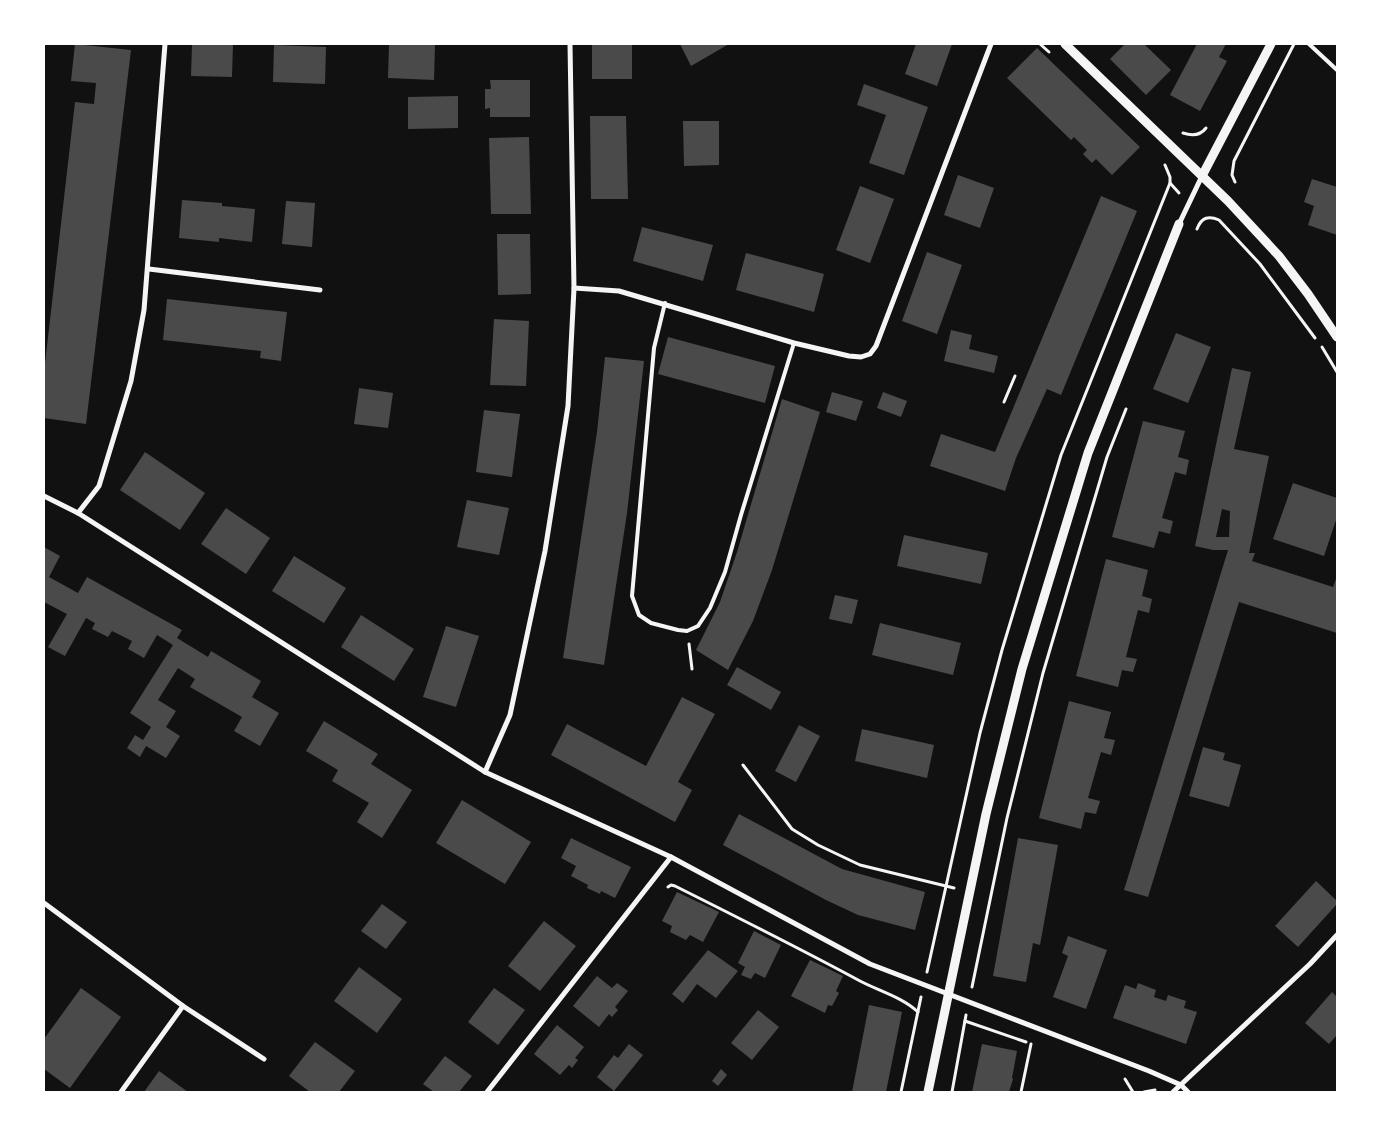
<svg xmlns="http://www.w3.org/2000/svg" width="1381" height="1136" font-family="Jost,sans-serif">
	<style>
		.building { fill: #4a4a4a; fill-rule: evenodd }
		.lines { fill: none; stroke-linecap: round; stroke-linejoin: round }
		.path { stroke: #f5f5f5; stroke-width: 3 }
		.service { stroke: #f5f5f5; stroke-width: 4 }
		.minor { stroke: #f5f5f5; stroke-width: 5 }
		.tertiary { stroke: #f5f5f5; stroke-width: 9 }
	</style>
	<rect width="100%" height="100%" fill="#111"/>
	<!-- building -->
	<g class="building">
		<polygon points="75,44 131,50 86,424 44,418 44,372 75,102 94,104 96,83 71,81"/>
		<polygon points="192,44 233,44 232,77 191,76"/>
		<polygon points="389,44 435,45 434,80 388,78"/>
		<rect x="592" y="44" width="40" height="35"/>
		<polygon points="680,44 729,44 691,66"/>
		<polygon points="916,44 952,44 937,86 905,74"/>
		<polygon points="1125,44 1144,44 1171,70 1146,95 1110,59"/>
		<polygon points="1197,44 1226,44 1219,57 1227,61 1200,111 1170,95"/>
		<polygon points="274,45 326,47 325,84 273,82"/>
		<polygon points="1037,48 1140,147 1112,175 1096,159 1092,163 1083,154 1087,150 1074,137 1071,140 1007,78"/>
		<polygon points="490,80 530,80 530,117 490,117 490,108 485,109 485,89 491,89"/>
		<polygon points="864,84 928,107 904,175 869,163 886,115 857,105"/>
		<polygon points="458,96 458,128 408,129 408,97"/>
		<polygon points="590,116 626,116 628,199 591,199"/>
		<polygon points="683,121 719,121 719,165 684,166"/>
		<polygon points="529,137 531,214 491,214 489,138"/>
		<polygon points="958,175 994,188 980,228 944,215"/>
		<polygon points="1312,179 1337,187 1337,235 1308,225 1314,206 1304,202"/>
		<polygon points="860,186 894,199 870,263 836,250"/>
		<polygon points="1101,196 1137,211 1061,395 1047,389 1016,458 1005,491 930,466 941,434 995,452"/>
		<polygon points="182,200 222,203 222,206 255,209 252,242 219,238 219,242 179,238"/>
		<polygon points="286,201 315,203 312,247 282,244"/>
		<polygon points="642,227 713,245 703,281 633,261"/>
		<polygon points="497,234 530,234 531,294 498,295"/>
		<polygon points="927,252 962,265 937,334 902,321"/>
		<polygon points="746,253 824,274 814,312 736,290"/>
		<polygon points="167,299 287,312 281,361 260,358 261,351 163,340"/>
		<polygon points="494,319 529,321 526,386 490,385"/>
		<polygon points="951,330 972,335 969,349 998,356 994,373 944,361"/>
		<polygon points="1176,333 1211,347 1188,403 1153,389"/>
		<polygon points="668,337 775,366 765,403 658,374"/>
		<polygon points="605,357 644,361 627,513 604,665 563,658 597,432"/>
		<path d="M1232 368 1251 372 1234 449 1269 456 1249 553H1255L1252 561 1333 587 1337 576V633L1239 602 1148 897 1124 890 1228 550H1213L1195 546ZM1222 509 1230 511 1229 537H1216Z"/>
		<polygon points="359,388 393,393 388,428 354,424"/>
		<polygon points="832,392 863,401 856,421 826,412"/>
		<polygon points="883,392 907,401 901,417 877,408"/>
		<polygon points="782,399 820,412 772,570 753,621 728,670 696,650 720,602 737,552"/>
		<polygon points="484,410 520,414 512,477 476,472"/>
		<polygon points="1143,421 1185,431 1178,457 1189,460 1186,475 1175,472 1162,518 1173,521 1170,534 1159,531 1154,548 1112,537"/>
		<polygon points="145,452 205,493 180,530 120,490"/>
		<polygon points="1293,483 1337,498 1337,517 1324,556 1273,539"/>
		<polygon points="467,500 509,508 499,555 457,547"/>
		<polygon points="226,508 270,538 246,574 201,544"/>
		<polygon points="904,535 988,553 981,584 897,566"/>
		<polygon points="44,547 60,556 49,577 78,593 87,577 182,630 177,638 208,657 211,651 261,681 252,697 279,713 260,746 234,731 242,717 190,687 195,679 178,668 158,700 176,711 166,727 180,736 166,758 146,746 140,757 127,748 135,735 143,740 151,727 130,713 173,645 157,635 144,658 128,649 132,641 112,631 108,637 92,629 95,623 86,618 65,656 48,647 67,614 44,602"/>
		<polygon points="294,556 346,588 324,623 272,591"/>
		<polygon points="1106,559 1148,570 1142,596 1152,599 1149,613 1138,610 1126,657 1137,659 1133,672 1122,670 1118,687 1076,676"/>
		<polygon points="835,595 858,600 852,624 829,619"/>
		<polygon points="361,615 414,649 394,681 341,647"/>
		<polygon points="880,623 961,643 953,675 872,655"/>
		<polygon points="446,626 479,636 456,707 423,697"/>
		<polygon points="737,667 781,692 771,710 727,685"/>
		<polygon points="682,697 715,714 678,782 692,790 675,822 551,755 567,724 646,766"/>
		<polygon points="1069,701 1111,712 1104,738 1115,740 1111,755 1101,752 1088,798 1100,801 1096,814 1085,812 1081,829 1039,818"/>
		<polygon points="324,721 378,754 371,764 412,790 382,838 357,822 369,803 332,781 338,770 306,751"/>
		<polygon points="799,725 820,736 796,782 775,771"/>
		<polygon points="862,729 934,745 927,778 855,761"/>
		<polygon points="1203,747 1225,753 1223,760 1241,765 1229,807 1189,796"/>
		<polygon points="462,800 531,842 505,884 436,843"/>
		<polygon points="739,814 842,869 925,892 915,930 858,915 826,900 723,845"/>
		<polygon points="571,838 631,867 615,898 601,891 600,894 587,888 588,885 571,876 576,866 561,858"/>
		<polygon points="1018,838 1058,845 1040,945 1033,943 1026,982 993,976"/>
		<polygon points="1316,881 1337,901 1337,904 1298,947 1275,926"/>
		<polygon points="677,892 719,912 703,942 690,935 686,940 670,932 672,926 662,921"/>
		<polygon points="382,904 407,922 386,949 361,931"/>
		<polygon points="544,921 576,946 540,991 508,966"/>
		<polygon points="754,931 781,945 765,978 755,973 751,979 741,975 745,967 738,963"/>
		<polygon points="1068,936 1107,950 1086,1009 1053,997 1068,956 1062,953"/>
		<polygon points="708,950 738,971 716,998 697,984 683,1003 672,994"/>
		<polygon points="810,960 843,976 836,991 839,993 832,1006 828,1005 825,1013 791,996"/>
		<polygon points="359,967 402,999 377,1033 334,1001"/>
		<polygon points="597,976 612,988 617,983 628,991 615,1007 618,1010 612,1017 609,1014 599,1027 573,1006"/>
		<polygon points="1138,983 1156,990 1154,997 1166,1001 1168,995 1186,1001 1184,1008 1197,1012 1186,1044 1113,1018 1125,985 1136,989"/>
		<polygon points="81,988 121,1017 70,1088 44,1069 44,1039"/>
		<polygon points="494,988 525,1010 498,1045 468,1022"/>
		<polygon points="1332,992 1337,997 1337,1035 1329,1044 1305,1023"/>
		<polygon points="869,1005 902,1012 886,1092 852,1092"/>
		<polygon points="758,1010 779,1027 752,1060 731,1043"/>
		<polygon points="557,1025 584,1047 575,1058 578,1060 572,1068 569,1065 560,1075 534,1054"/>
		<polygon points="315,1042 355,1071 339,1092 310,1092 289,1076"/>
		<polygon points="629,1044 643,1055 614,1091 597,1077 614,1055 618,1058"/>
		<polygon points="982,1044 1017,1051 1012,1078 1013,1079 1009,1092 972,1092"/>
		<polygon points="445,1056 472,1076 459,1092 434,1092 423,1084"/>
		<polygon points="721,1069 727,1075 718,1086 712,1081"/>
		<polygon points="159,1071 188,1092 144,1092"/>
	</g>
	<g class="lines">
		<!-- path -->
		<g class="path">
			<polyline points="1040,44 1049,52"/>
			<path d="M1183 133C1192 136 1200 136 1206 128"/>
			<polyline points="1235,182 1232,175 1234,161 1294,44"/>
			<polyline points="1170,183 1179,193"/>
			<path d="M1197 229C1201 218 1208 215 1219 220L1260 264 1315 338"/>
			<polyline points="1322,347 1337,372"/>
			<polyline points="1004,402 1015,376"/>
			<polyline points="689,644 692,669"/>
			<polyline points="743,765 792,829 818,845 860,865 954,888"/>
			<path d="M668 887 671 885 675 886C737 917 799 948 860 981 879 991 902 997 918 1012"/>
			<polyline points="927,972 980,733 1002,650 1061,455 1170,183 1170,177 1165,165"/>
			<polyline points="972,987 1007,818 1043,673 1107,457 1126,409"/>
			<polyline points="965,1021 1026,1042"/>
			<polyline points="1125,1079 1133,1092"/>
			<polyline points="901,1092 921,997"/>
			<polyline points="952,1092 966,1015"/>
			<polyline points="1021,1092 1031,1044"/>
			<polyline points="1144,1092 1155,1090"/>
		</g>
		<!-- service -->
		<g class="service">
			<polyline points="1309,44 1337,70"/>
			<polyline points="665,303 654,348 632,596 639,615 651,623 678,630 687,631 698,626 710,608 725,572 741,515 794,343"/>
		</g>
		<!-- minor -->
		<g class="minor">
			<polyline points="1179,224 1202,176"/>
			<polyline points="149,269 320,290"/>
			<polyline points="574,288 619,291 794,343 849,356 861,357 870,354 876,346 991,44"/>
			<polyline points="44,496 78,513 485,772 671,857 870,964 1149,1071 1181,1085 1188,1092"/>
			<polyline points="78,513 99,486 131,381 144,310 165,44"/>
			<polyline points="485,772 510,715 545,551 568,406 574,288 570,44"/>
			<polyline points="44,903 183,1006 264,1059"/>
			<polyline points="121,1092 183,1006"/>
			<polyline points="487,1092 671,857"/>
			<polyline points="1173,1092 1310,964 1337,935"/>
		</g>
		<!-- tertiary -->
		<g class="tertiary">
			<polyline points="1065,44 1228,201 1279,256 1308,294 1337,337"/>
			<polyline points="1202,176 1271,44"/>
			<polyline points="928,1092 986,814 1022,669 1088,453 1179,224"/>
		</g>
	</g>
	<!-- border -->
	<rect width="1381" height="1136" fill="none" stroke="#ffffff" stroke-width="90"/>
</svg>
